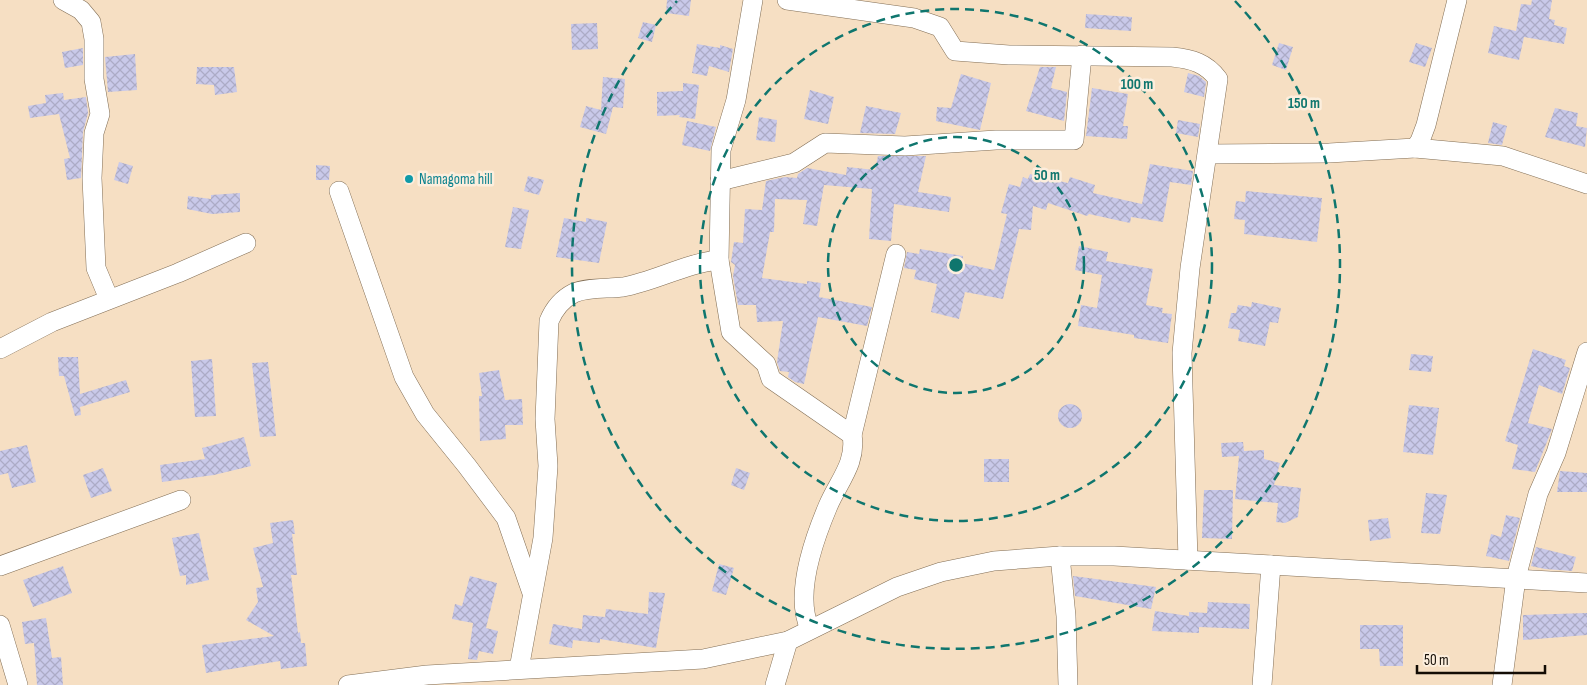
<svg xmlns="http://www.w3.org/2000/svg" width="1587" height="685" font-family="'Sofia Sans Condensed',sans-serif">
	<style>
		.building { fill: url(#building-cross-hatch) }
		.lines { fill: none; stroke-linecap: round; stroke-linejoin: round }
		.minor-casing { stroke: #826e55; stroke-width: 20 }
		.minor { stroke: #fff; stroke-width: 19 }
		.ring { fill: none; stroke: #0f766e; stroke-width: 2.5; stroke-dasharray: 9 6 }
		.culture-dot { fill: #0f9aa8; stroke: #fceedd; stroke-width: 2 }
		.labels { text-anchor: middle; stroke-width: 5; stroke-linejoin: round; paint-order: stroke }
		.culture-label { font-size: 15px; fill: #0d838f; stroke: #fceedd; text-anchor: start }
		.centre { fill: #0f766e; stroke: #fceedd; stroke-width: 2.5 }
		.ring-label { font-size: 15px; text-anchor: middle; font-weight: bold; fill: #0f766e; stroke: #fceedd; stroke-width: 5; stroke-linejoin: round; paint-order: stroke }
	</style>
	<defs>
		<pattern id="building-cross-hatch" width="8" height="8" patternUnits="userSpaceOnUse" patternTransform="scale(1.25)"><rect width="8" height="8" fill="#c9c9e9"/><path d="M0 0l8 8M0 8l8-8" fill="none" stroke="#acabc6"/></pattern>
	</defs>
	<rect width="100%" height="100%" fill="#f6dfc3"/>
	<!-- building -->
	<g class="building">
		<polygon points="667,0 691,0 689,16 666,13"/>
		<polygon points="1532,0 1552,0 1549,19 1555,20 1554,25 1567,28 1564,44 1524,37 1519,60 1488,53 1494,26 1516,31 1521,4 1531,5"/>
		<polygon points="1086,14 1132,17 1131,31 1085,28"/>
		<polygon points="643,22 656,25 652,42 638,38"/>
		<polygon points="597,23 598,49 572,50 571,24"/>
		<polygon points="1279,43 1293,47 1286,70 1272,65"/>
		<polygon points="1416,43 1432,48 1425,67 1409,62"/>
		<polygon points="697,44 720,48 720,45 733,49 729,72 709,66 707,76 692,73"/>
		<polygon points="83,48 83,65 65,68 62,52"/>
		<polygon points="135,54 137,90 108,92 105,57"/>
		<polygon points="197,67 234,67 237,92 215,95 214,85 196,84"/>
		<polygon points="1040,67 1056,67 1051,88 1067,92 1064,121 1026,111"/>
		<polygon points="1188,73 1199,76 1206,82 1204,97 1184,92"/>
		<polygon points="961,74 991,83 980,130 936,121 937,107 951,108"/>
		<polygon points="603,77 625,79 623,108 613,107 606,134 580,127 586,106 601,110"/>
		<polygon points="683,83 699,85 695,119 679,117 680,115 657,116 657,92 683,91"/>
		<polygon points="1092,88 1128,94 1123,126 1128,126 1127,139 1086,136"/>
		<polygon points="810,90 834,97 828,124 804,119"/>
		<polygon points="63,93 64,100 86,97 88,113 83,132 81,178 67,180 64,159 70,158 59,114 30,118 28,106 46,103 45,95"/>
		<polygon points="866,106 901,113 895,134 860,133"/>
		<polygon points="1555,108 1578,113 1576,126 1587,128 1585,147 1545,137"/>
		<polygon points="759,117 777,120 775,142 756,140"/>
		<polygon points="1178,120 1200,124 1198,137 1176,133"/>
		<polygon points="687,121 716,127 710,151 682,145"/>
		<polygon points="1493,122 1507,126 1502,145 1488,143"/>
		<polygon points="878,156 926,156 918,192 951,197 949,212 894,204 891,241 869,239 872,189 824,185 817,226 803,224 807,200 775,199 774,232 770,232 762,278 807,284 807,281 821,283 819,297 872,307 867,326 818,317 804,384 795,382 788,377 789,372 780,371 777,362 783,321 757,322 756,305 738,305 733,276 735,265 731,262 734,242 743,243 745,209 762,210 766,181 785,177 797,178 798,174 807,168 846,175 847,167 875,170"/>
		<polygon points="119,162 133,166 128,184 114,180"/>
		<polygon points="1150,164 1193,171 1191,185 1170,182 1163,222 1131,217 1130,223 1089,214 1087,216 1048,203 1046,210 1033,206 1031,230 1019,229 1003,299 965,292 959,319 931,312 937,284 914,279 916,270 904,268 907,252 919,254 920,249 963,256 962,263 994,270 1007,214 1001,213 1009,184 1020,187 1023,177 1028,179 1030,174 1068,183 1070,177 1095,185 1093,193 1142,204"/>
		<polygon points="316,165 330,166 329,180 316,180"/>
		<polygon points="528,176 544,180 539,195 524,191"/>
		<polygon points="1246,191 1322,198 1317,242 1244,234 1245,220 1234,219 1236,201 1245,202"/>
		<polygon points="240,193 240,212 212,214 187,209 188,196 211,199 211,195"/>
		<polygon points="513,207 529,210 521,249 505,247"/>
		<polygon points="564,218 586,222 586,218 607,222 599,263 556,257"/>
		<polygon points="1079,246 1108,252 1106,261 1153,269 1146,305 1163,308 1162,313 1172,314 1168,343 1134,338 1134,335 1078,326 1081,305 1097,308 1102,275 1075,270"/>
		<polygon points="1252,302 1281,308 1278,323 1270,322 1265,346 1238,341 1240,330 1228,328 1231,313 1236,313 1238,305 1251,307"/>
		<polygon points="1533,349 1566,360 1564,366 1570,368 1562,394 1539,385 1528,423 1552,429 1535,472 1512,469 1518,445 1505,441"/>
		<polygon points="1411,354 1433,356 1431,372 1409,370"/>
		<polygon points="58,357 78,357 80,394 126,380 130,392 80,407 81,415 75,416 64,376 59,376"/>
		<polygon points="212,359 216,416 195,417 191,361"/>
		<polygon points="268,362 276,436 260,437 252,363"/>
		<polygon points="499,370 505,400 522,399 523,425 505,425 506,439 480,441 479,396 482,396 479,373"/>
		<circle cx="1070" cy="416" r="12"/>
		<polygon points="1409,405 1439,408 1433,455 1403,452"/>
		<polygon points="244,437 251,466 214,475 162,482 160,465 205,459 202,448"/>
		<polygon points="1243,442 1244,451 1264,450 1264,459 1280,463 1274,485 1301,488 1298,517 1285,523 1276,522 1278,503 1235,499 1239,456 1222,457 1221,443"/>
		<polygon points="27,445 36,482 12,488 8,473 0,475 0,451"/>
		<rect x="984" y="459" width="25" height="23"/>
		<polygon points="103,468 112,491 91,498 83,475"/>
		<polygon points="736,468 750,473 744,490 731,485"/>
		<polygon points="1560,471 1587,473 1587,492 1557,492"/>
		<polygon points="1204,490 1233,490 1232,539 1202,538"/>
		<polygon points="1426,493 1447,495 1440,534 1421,533"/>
		<polygon points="1506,515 1520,518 1509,561 1486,556 1491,534 1501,537"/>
		<polygon points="1388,518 1391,538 1370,541 1368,520"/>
		<polygon points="293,520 295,534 292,534 297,575 291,575 298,633 300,632 301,643 305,643 307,666 281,669 280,661 206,673 202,645 274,636 246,620 258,602 256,588 263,587 253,548 273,543 270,523"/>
		<polygon points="199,533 209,580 186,585 186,575 180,576 172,538"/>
		<polygon points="1536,547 1576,557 1572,571 1545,569 1531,566"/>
		<polygon points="719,564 734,568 726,595 712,591"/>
		<polygon points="63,566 72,593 33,607 23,580"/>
		<polygon points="470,576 497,583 486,628 498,631 493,654 479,651 477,660 468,659 473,623 452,619 455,604 462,606"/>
		<polygon points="1073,576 1156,587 1151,609 1075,596"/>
		<polygon points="649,592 665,593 656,648 600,639 600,643 573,640 572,648 549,644 553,624 582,629 583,615 605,617 606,609 648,614"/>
		<polygon points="1208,602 1250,604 1249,629 1199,627 1199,633 1152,631 1155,611 1189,616 1189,612 1207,613"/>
		<polygon points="1587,613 1587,635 1523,640 1523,615"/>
		<polygon points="46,618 52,658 61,657 63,685 37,685 34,643 25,644 22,622"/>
		<polygon points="1360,625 1403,625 1403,666 1380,666 1379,649 1360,649"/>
	</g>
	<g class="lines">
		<defs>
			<g id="minor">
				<polyline points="63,0 81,10 91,22 94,39 94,79 100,114 94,133 92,178 96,268 109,299"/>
				<path d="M753 0 736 100 721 150 719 260 731 332 766 364 771 379 852 435C857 463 838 482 828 506 814 539 794 595 810 629"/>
				<path d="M787 0 914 18 940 27 955 51 1009 55 1172 57C1192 59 1206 63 1218 79L1190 268 1182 353 1188 560"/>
				<polyline points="1415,148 1503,156 1587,184"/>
				<polyline points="1208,154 1329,153 1415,148 1420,141 1426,125 1457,0"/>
				<polyline points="720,181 794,163 825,143 905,146 996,140 1074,140 1082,55"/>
				<polyline points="339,191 404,377 425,414 467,466 506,518 532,593"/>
				<polyline points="0,349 52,322 178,273 246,243"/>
				<polyline points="852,435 896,254"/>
				<polyline points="1060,556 1066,616 1068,685"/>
				<polyline points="0,566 181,500"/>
				<polyline points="0,625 18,685"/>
				<path d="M519 669 543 538 548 466 545 419 549 321C554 309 562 299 574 293 588 287 608 289 623 287 656 281 686 263 719 260"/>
				<polyline points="348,685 427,675 703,659 788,641 897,587 941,572 994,561 1060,556 1114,556 1587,583"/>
				<polyline points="775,685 788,641"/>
				<polyline points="1262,685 1271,565"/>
				<polyline points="1502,685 1516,578 1538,494 1556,453 1587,352"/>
			</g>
		</defs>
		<!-- minor casing -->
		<use href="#minor" class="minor-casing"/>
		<!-- minor -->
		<use href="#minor" class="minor"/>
	</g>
	<!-- distance rings -->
	<g class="ring">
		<circle cx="956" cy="265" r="128"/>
		<circle cx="956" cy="265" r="256"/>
		<path d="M1235 1A384 384 0 1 1 677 1"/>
	</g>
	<!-- markers -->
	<circle class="culture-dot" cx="409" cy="179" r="5"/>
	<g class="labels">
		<!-- culture labels -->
		<g class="culture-label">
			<text x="419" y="184">Namagoma hill</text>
		</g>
	</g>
	<circle cx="956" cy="265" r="8" class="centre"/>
	<g class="ring-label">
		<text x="1137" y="89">100 m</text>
		<text x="1304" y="108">150 m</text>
		<text x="1047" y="180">50 m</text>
	</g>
	<!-- scale -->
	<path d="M1417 665v8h128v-8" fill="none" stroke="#130c04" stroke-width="2.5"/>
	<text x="1424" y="665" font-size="15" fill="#130c04" stroke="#fceedd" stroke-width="4" paint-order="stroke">50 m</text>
</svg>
